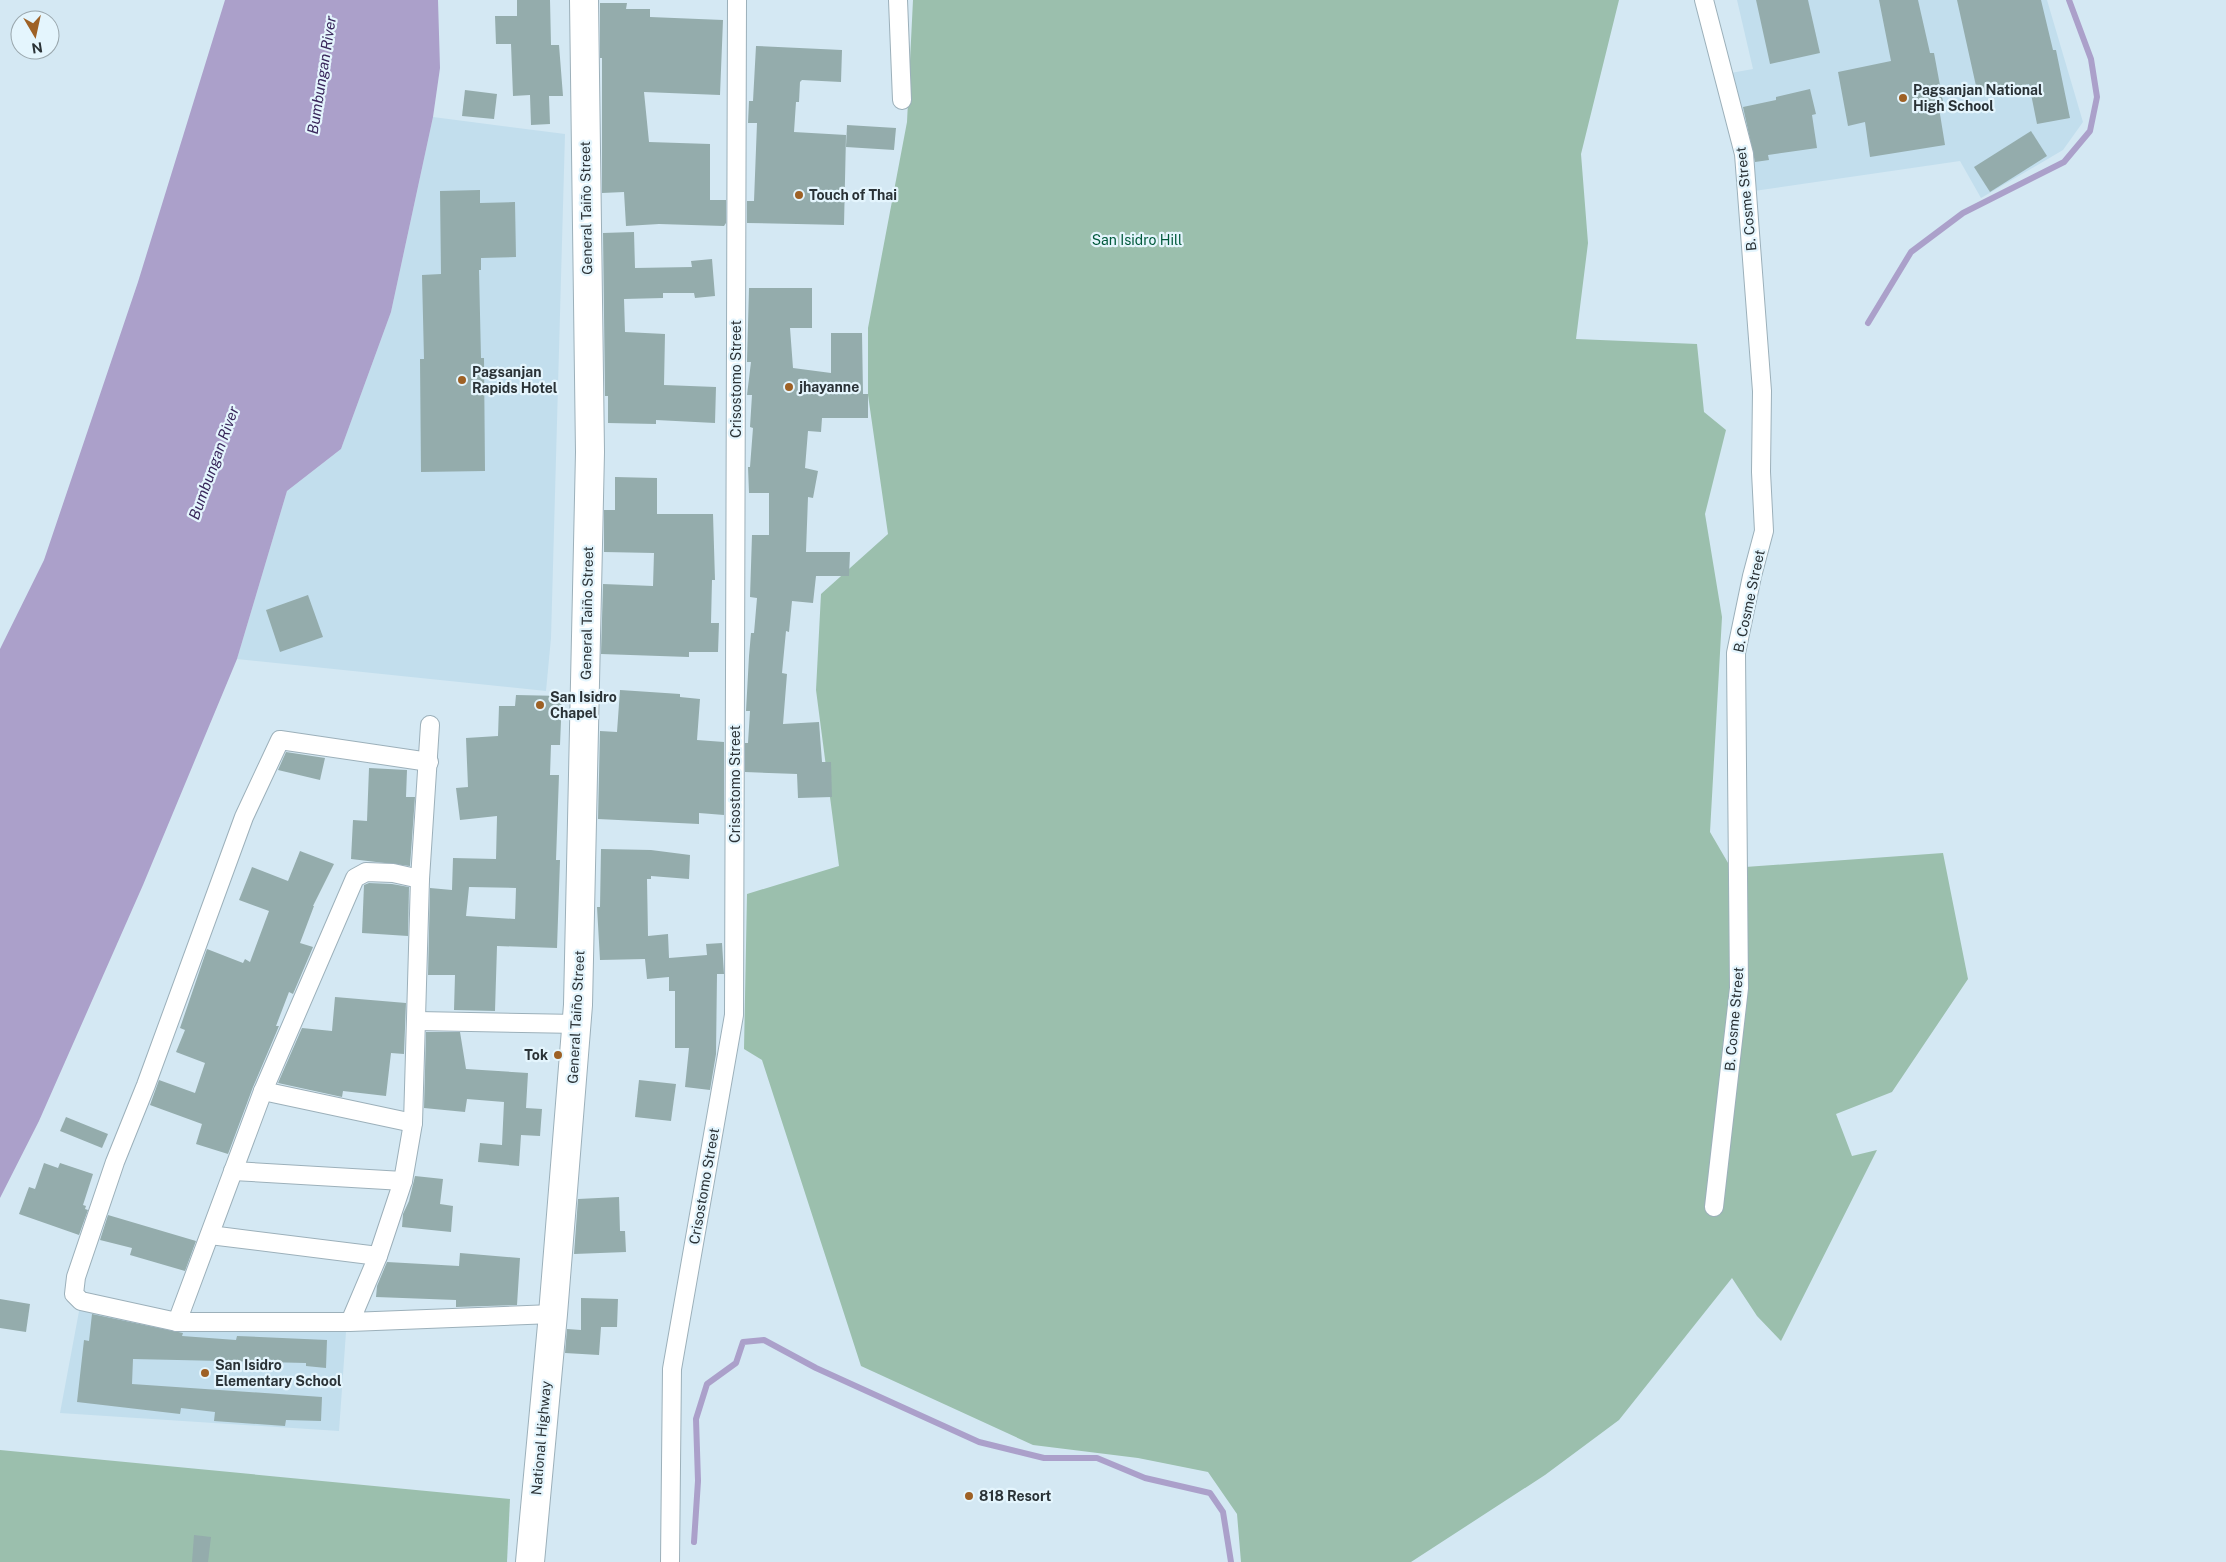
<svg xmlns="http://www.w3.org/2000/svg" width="2226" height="1562" font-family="'Public Sans',sans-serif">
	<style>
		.built { fill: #c2deed }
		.green { fill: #9bbfad }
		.water { fill: #aba0ca }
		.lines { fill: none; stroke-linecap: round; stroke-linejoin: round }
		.stream { stroke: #aba0ca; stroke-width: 6 }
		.building { fill: #94acac; fill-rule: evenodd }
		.street-casing { stroke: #9cb0ba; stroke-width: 20 }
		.primary-casing { stroke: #9cb0ba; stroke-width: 30 }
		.street { stroke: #fff; stroke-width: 18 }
		.primary { stroke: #fff; stroke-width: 28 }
		.poi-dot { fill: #9e6125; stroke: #e4f5fd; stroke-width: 2 }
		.labels { text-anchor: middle; stroke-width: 4.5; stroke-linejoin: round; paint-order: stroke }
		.poi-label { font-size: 14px; font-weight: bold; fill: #2a3236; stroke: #e4f5fd; text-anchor: start }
		.street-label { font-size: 14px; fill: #2a3236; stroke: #e4f5fd }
		.park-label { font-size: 14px; fill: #00593b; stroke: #e4f5fd }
		.water-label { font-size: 15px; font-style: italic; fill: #39275b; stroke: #e4f5fd }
	</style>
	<rect width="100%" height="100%" fill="#d4e8f3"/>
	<!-- built -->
	<g class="built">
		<polygon points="1737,0 2047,0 2083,122 2063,150 1981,198 1960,161 1754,191 1725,74 1753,69"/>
		<polygon points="433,117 565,134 551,638 546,691 237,659 287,491 341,449 391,312"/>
		<polygon points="80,1306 196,1331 346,1332 339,1431 60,1413"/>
	</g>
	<!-- green -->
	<g class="green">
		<polygon points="913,0 1619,0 1581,154 1588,243 1576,339 1697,344 1704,412 1726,430 1705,514 1722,617 1710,832 1731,868 1943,853 1968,979 1892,1092 1836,1114 1852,1156 1877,1150 1781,1341 1757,1316 1732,1278 1619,1420 1545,1475 1411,1562 1241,1562 1237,1514 1208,1472 1138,1458 1033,1445 861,1366 762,1060 744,1049 747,894 839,866 816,690 821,594 888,534 868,395 868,328 907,122"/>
		<polygon points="0,1450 510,1499 507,1562 0,1562"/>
	</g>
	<!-- water -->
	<polygon class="water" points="225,0 438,0 440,68 433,117 391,312 341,449 287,491 237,659 143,885 39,1121 0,1198 0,649 44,560 138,282"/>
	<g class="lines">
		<!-- stream -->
		<g class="stream">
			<polyline points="1868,323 1911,252 1963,213 2064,162 2090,131 2097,97 2091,59 2069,0"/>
			<polyline points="694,1542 698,1481 696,1419 707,1384 736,1363 743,1342 764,1340 816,1368 979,1442 1044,1458 1097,1458 1145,1478 1210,1493 1223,1512 1231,1562"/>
		</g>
	</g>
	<!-- building -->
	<g class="building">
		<polygon points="517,0 550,0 551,45 559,45 563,96 549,96 550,124 531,125 530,95 513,96 511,44 496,44 495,16 517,16"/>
		<polygon points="1756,0 1808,0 1820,53 1770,64"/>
		<polygon points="1879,0 1918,0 1930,53 1934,53 1944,107 1939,108 1945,145 1870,157 1865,122 1848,126 1838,72 1891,61"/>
		<polygon points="1957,0 2041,0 2053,50 2056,50 2070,118 2037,124 2029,84 1978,95"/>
		<polygon points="600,3 627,3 626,9 650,9 650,17 723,20 720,95 644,92 649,142 710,144 710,200 726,200 726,223 724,226 659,224 626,226 624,192 602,193 602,58 600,58"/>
		<polygon points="756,46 842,50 841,82 802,80 800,82 799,102 796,102 794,132 846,135 844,225 747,223 747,201 754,201 757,123 748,123 749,101 753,101"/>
		<polygon points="1810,89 1816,114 1812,115 1817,148 1768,155 1769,160 1755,162 1743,107 1776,100 1776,97"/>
		<polygon points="465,90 497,94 494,119 462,116"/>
		<polygon points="847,125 896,128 894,150 846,147"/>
		<polygon points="2031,131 2047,156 1990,192 1974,167"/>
		<polygon points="480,190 480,203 515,202 516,257 481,258 481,270 479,270 481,358 484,358 485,471 421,472 420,359 424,359 422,275 441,274 440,191"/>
		<polygon points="634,232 635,268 692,267 691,261 712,259 715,296 695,298 694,293 663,293 663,298 624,299 625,332 665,334 664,385 716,387 715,423 656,420 656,424 608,423 608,396 605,396 603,233"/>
		<polygon points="749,288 812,288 812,328 790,328 793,368 831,373 831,333 862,333 863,394 868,394 868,418 822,418 821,432 808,431 805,468 818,471 813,498 808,497 806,552 850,552 849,576 816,576 813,603 792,601 789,632 786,631 782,673 787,674 783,724 819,722 822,762 831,762 832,797 798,798 797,774 745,772 745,743 748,743 750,711 746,711 749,656 751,633 754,633 757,598 750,597 752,535 769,535 769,493 749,493 748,467 750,467 753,428 750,427 752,395 747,395 751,362 747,362"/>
		<polygon points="615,477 657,478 657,514 713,514 715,580 712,580 711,623 719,623 718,652 689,652 689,657 601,654 603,584 653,586 654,553 604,552 604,510 615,510"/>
		<polygon points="308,595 323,637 280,652 266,610"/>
		<polygon points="620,690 680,694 680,697 700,699 697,740 724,742 724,815 699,813 699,824 598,819 600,731 617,732"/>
		<path d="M516 695 562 696 560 745H551L550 775H559L556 860H560L557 948 497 946 495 1011 454 1010 455 975H428L430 888 452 890 453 858 496 859 497 816 460 820 456 788 468 787 466 738 498 736 499 706H515ZM469 887 516 888 515 919 466 916Z"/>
		<polygon points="286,752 325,758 320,780 278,770"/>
		<polygon points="369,768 407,770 406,797 415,797 410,866 351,859 353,820 367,821"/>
		<polygon points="601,849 651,850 690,855 689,879 651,876 651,879 647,879 648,936 668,934 669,958 707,955 706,944 722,943 724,974 717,974 716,1054 710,1090 685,1087 689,1048 675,1048 675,991 669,991 669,977 647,979 645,959 600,960 597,907 600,907"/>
		<polygon points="300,851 334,864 313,906 314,906 300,943 313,947 293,994 289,992 276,1026 279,1026 253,1087 228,1154 196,1144 202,1124 150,1105 159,1080 195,1093 205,1063 176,1052 185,1030 180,1028 207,949 243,963 245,959 250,962 269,911 239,900 252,867 288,881"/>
		<polygon points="369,883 392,884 409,887 408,936 362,933 364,885"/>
		<polygon points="335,997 406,1003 404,1054 391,1053 386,1096 343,1091 342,1097 278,1083 302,1028 332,1031"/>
		<polygon points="426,1032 460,1032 466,1069 528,1073 526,1108 542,1109 540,1136 521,1135 519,1166 478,1162 480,1143 502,1145 504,1102 467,1099 465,1112 424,1108"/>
		<polygon points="639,1080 676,1084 671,1121 635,1117"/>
		<polygon points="66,1117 108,1134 102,1148 60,1131"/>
		<polygon points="44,1163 58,1168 60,1163 93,1174 83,1205 86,1206 85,1209 88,1210 79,1235 19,1214 29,1187 35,1189"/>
		<polygon points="415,1176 443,1179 440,1204 453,1206 451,1232 402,1227 403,1214 409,1201"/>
		<polygon points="619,1197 620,1231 625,1231 626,1252 574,1254 578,1199"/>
		<polygon points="108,1215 196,1241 185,1271 130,1255 132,1248 100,1240"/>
		<polygon points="460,1253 520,1258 517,1305 456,1307 456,1300 376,1297 377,1286 387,1262 459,1266"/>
		<polygon points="581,1298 618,1299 617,1327 601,1327 599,1355 565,1353 567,1329 581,1330"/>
		<polygon points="0,1299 30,1304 26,1332 0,1328"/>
		<polygon points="92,1314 183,1333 182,1336 236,1340 237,1336 327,1340 326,1368 306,1366 306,1363 133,1359 132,1384 322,1397 321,1421 286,1420 285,1426 214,1421 215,1412 181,1408 180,1414 77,1402 84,1340 89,1341"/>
		<polygon points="194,1535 211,1537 208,1562 192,1562"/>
	</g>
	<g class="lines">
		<defs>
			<g id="street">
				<polyline points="898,0 902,100"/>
				<polyline points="1704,0 1744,154 1762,391 1761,472 1764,531 1752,576 1736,653 1739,988 1714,1207"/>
				<polyline points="420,879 430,725"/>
				<polyline points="417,1021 578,1024"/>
				<polyline points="263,1091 413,1123"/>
				<polyline points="233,1171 403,1181"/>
				<polyline points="210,1235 378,1256"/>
				<polyline points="177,1322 81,1301 74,1294 76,1277 115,1162 146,1085 244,817 280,740 429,762"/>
				<polyline points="350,1322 378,1256 403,1181 413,1123 420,879 393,873 366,872 355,878 263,1091 177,1322 350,1322 553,1314"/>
				<polyline points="670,1562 672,1369 734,1015 737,0"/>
			</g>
			<polyline id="primary" points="530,1562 553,1314 578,1005 590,452 584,0"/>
		</defs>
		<!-- street casing -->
		<use href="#street" class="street-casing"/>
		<!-- primary casing -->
		<use href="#primary" class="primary-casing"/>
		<!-- street -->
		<use href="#street" class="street"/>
		<!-- primary -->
		<use href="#primary" class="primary"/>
	</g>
	<!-- markers -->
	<g class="poi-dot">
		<circle cx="1903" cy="98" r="5"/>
		<circle cx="799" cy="195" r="5"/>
		<circle cx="462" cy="380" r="5"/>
		<circle cx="789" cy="387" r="5"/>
		<circle cx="540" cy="705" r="5"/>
		<circle cx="558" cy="1055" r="5"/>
		<circle cx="205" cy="1373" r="5"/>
		<circle cx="969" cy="1496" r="5"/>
	</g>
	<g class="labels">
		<!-- poi labels -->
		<g class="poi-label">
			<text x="1913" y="95">Pagsanjan National<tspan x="1913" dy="16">High School</tspan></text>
			<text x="809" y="200">Touch of Thai</text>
			<text x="472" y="377">Pagsanjan<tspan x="472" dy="16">Rapids Hotel</tspan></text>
			<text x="799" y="392">jhayanne</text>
			<text x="550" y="702">San Isidro<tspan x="550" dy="16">Chapel</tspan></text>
			<text x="548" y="1060" text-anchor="end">Tok</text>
			<text x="215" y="1370">San Isidro<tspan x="215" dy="16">Elementary School</tspan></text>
			<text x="979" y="1501">818 Resort</text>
		</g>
		<!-- street labels -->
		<g class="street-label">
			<text transform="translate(1746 199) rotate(-96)" y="5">B. Cosme Street</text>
			<text transform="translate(586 208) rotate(-91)" y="5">General Taiño Street</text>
			<text transform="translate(736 379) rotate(-90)" y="5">Crisostomo Street</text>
			<text transform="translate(1749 601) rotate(-78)" y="5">B. Cosme Street</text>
			<text transform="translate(587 613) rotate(-89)" y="5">General Taiño Street</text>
			<text transform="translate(735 784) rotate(-90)" y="5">Crisostomo Street</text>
			<text transform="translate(576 1017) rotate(-87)" y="5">General Taiño Street</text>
			<text transform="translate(1734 1019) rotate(-85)" y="5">B. Cosme Street</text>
			<text transform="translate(704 1186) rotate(-80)" y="5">Crisostomo Street</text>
			<text transform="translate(541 1438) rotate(-85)" y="5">National Highway</text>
		</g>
		<!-- park labels -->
		<g class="park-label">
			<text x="1137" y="245">San Isidro Hill</text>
		</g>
		<!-- water labels -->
		<g class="water-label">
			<text transform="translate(322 75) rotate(-81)" y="5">Bumbungan River</text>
			<text transform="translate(214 463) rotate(-70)" y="5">Bumbungan River</text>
		</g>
	</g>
	<!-- north arrow -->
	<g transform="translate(35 35) rotate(171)"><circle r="24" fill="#e4f5fd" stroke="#9aa7ad"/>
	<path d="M0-4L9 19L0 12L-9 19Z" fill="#9e6125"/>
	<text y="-8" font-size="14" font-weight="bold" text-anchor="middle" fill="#2a3236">N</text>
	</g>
</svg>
